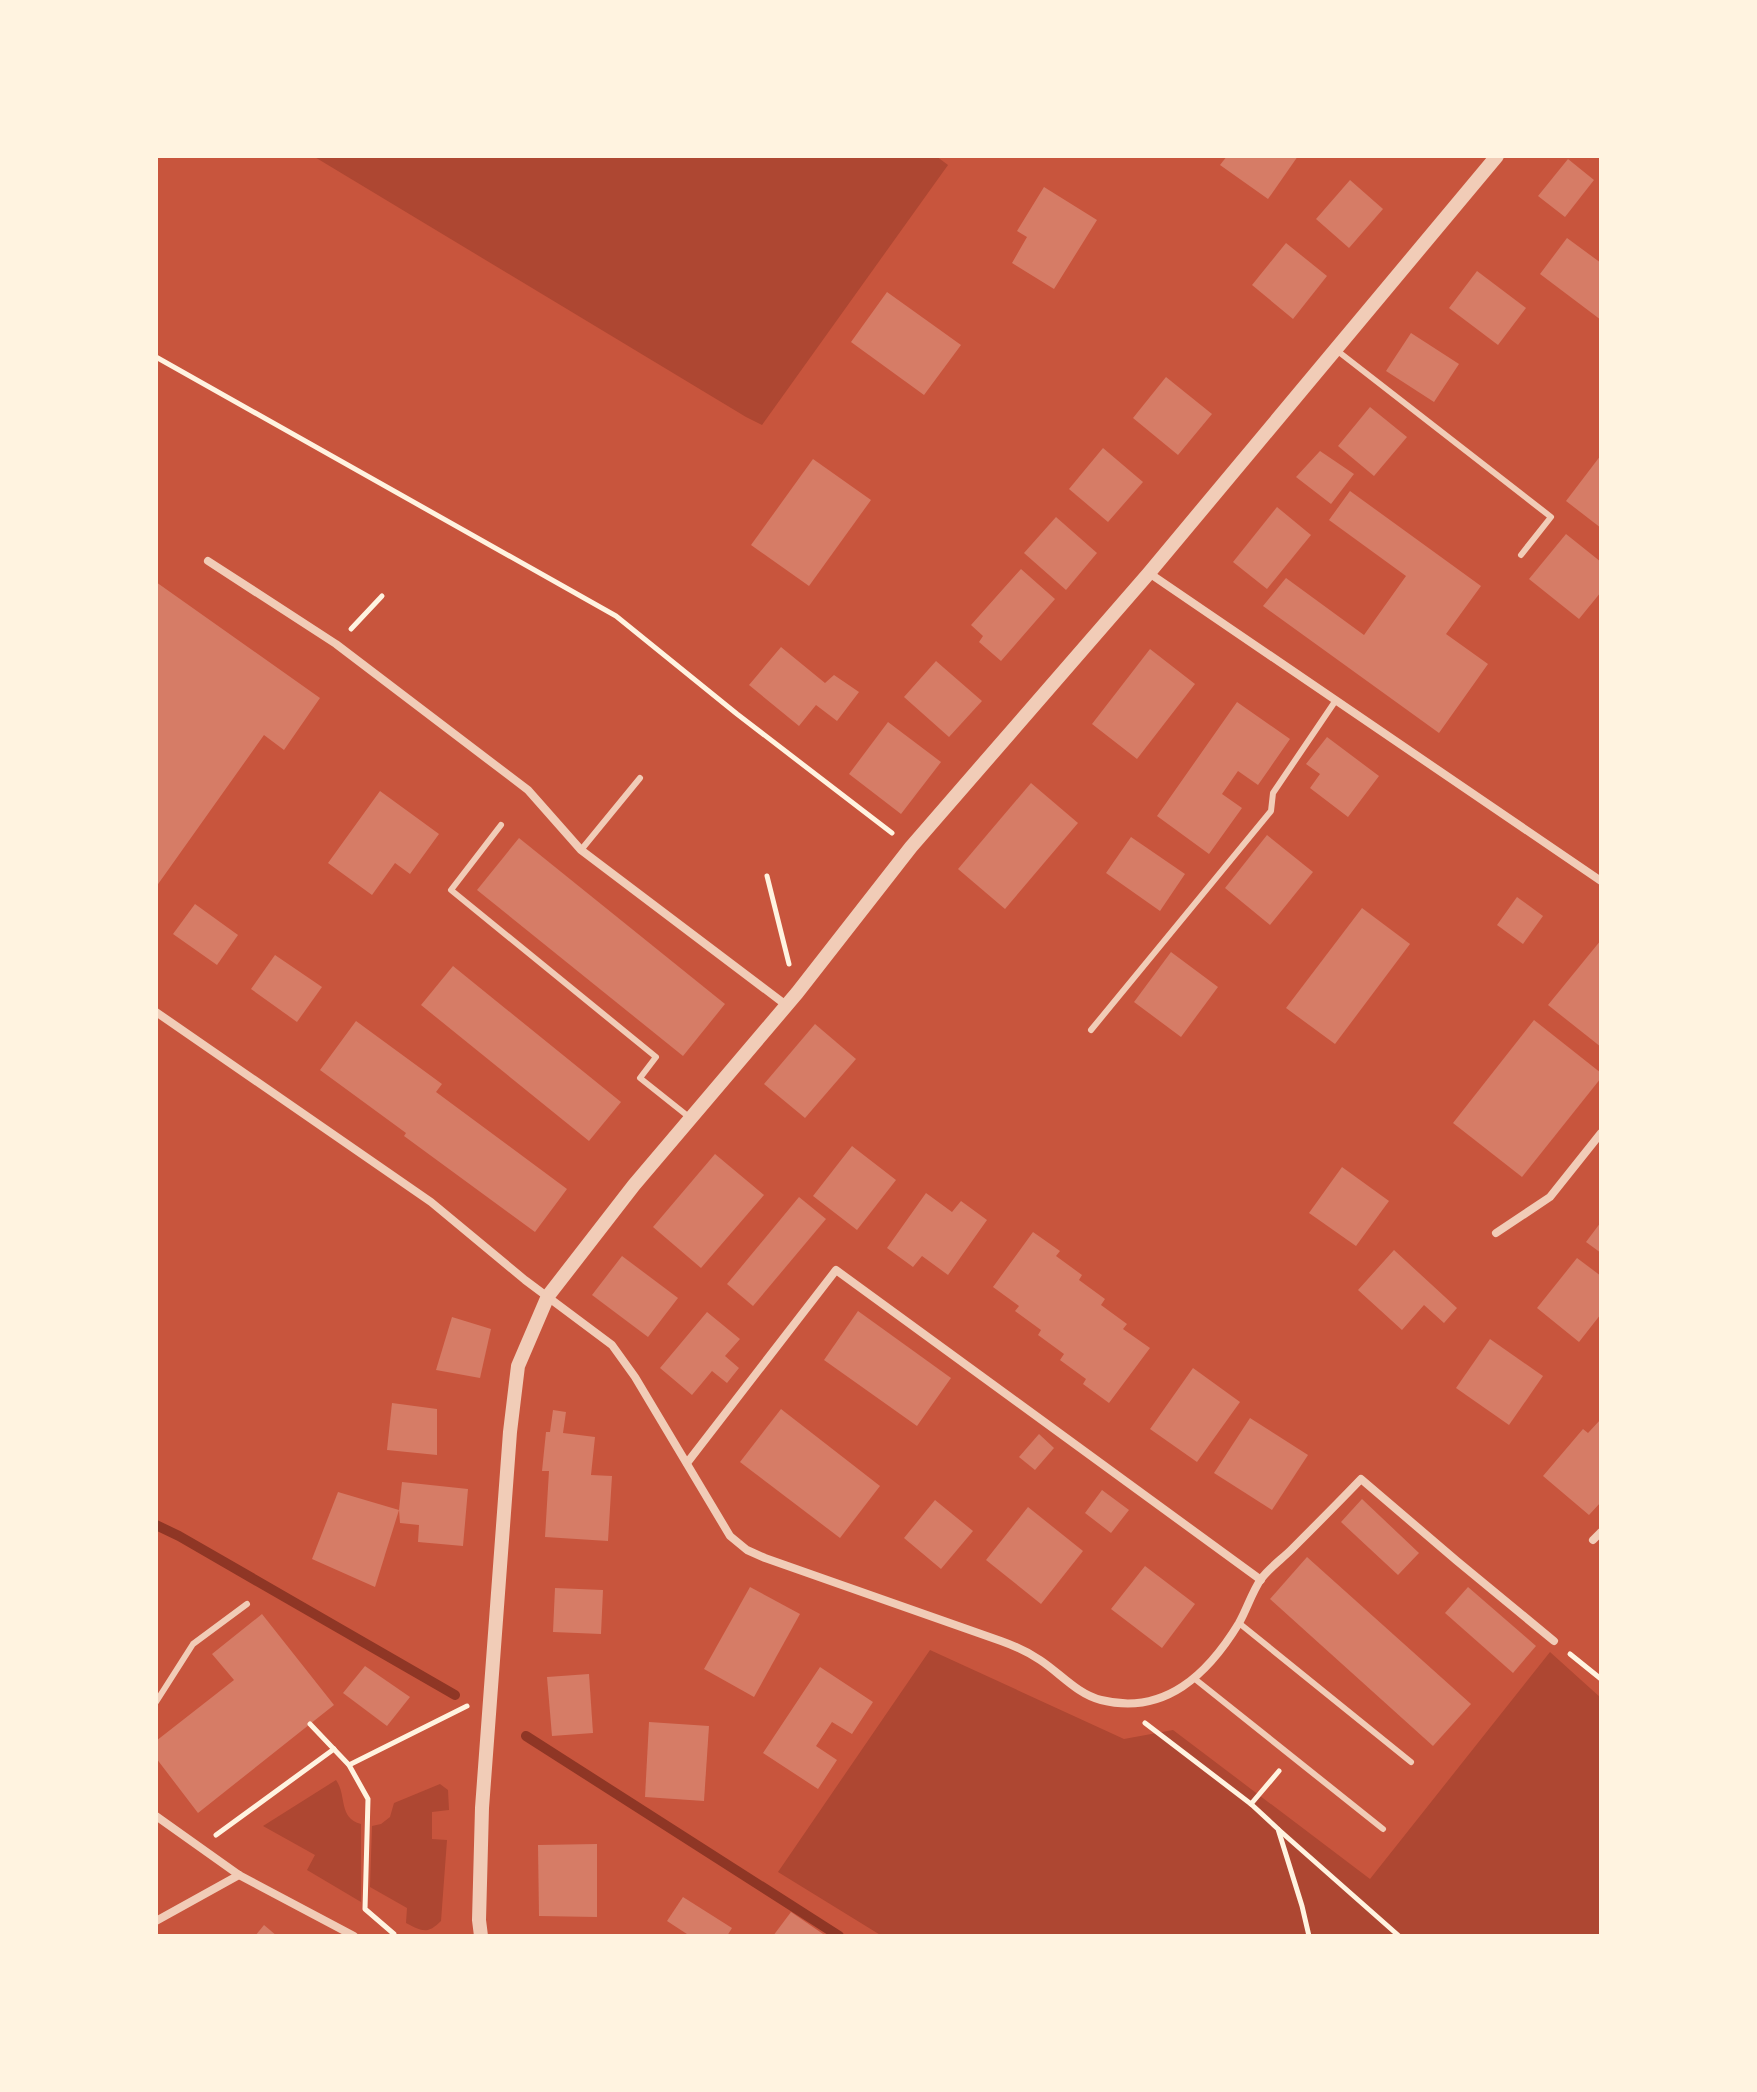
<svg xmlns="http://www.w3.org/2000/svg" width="1757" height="2092" font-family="'Fira Sans Condensed',sans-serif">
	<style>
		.green { fill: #ae4732 }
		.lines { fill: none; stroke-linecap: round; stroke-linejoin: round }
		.stream { stroke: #8f3625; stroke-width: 10 }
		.building { fill: #d67c66 }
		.path { stroke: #fff3e0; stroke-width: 5 }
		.service { stroke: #f1ccb7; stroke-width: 6 }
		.minor { stroke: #f1ccb7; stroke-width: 8 }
		.tertiary { stroke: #f1ccb7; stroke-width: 14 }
	</style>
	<rect width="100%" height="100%" fill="#c8553d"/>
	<!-- green -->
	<g class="green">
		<polygon points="313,156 936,156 948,165 762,425 746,417"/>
		<polygon points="930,1650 1124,1739 1173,1730 1370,1879 1550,1652 1601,1698 1601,1936 882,1936 778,1872"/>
		<path d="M336 1780C347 1795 338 1818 361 1824V1902L307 1870 315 1855 263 1826Z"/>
		<path d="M440 1784 448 1790 449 1810 432 1812V1839L447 1840 441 1921C427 1935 422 1931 406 1923L407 1908 370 1887 372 1826 381 1824 390 1817 394 1803Z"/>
	</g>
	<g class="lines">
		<!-- stream -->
		<g class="stream">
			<polyline points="156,1525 179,1536 455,1695"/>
			<polyline points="526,1736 839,1936"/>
		</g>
	</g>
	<!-- building -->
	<g class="building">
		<polygon points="1227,156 1298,156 1268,199 1220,165"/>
		<polygon points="1568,159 1594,180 1565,217 1538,196"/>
		<polygon points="1350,180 1383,209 1349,248 1316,219"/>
		<polygon points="1044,187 1097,220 1054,289 1012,263 1027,237 1017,231"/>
		<polygon points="1567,238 1601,263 1601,320 1540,274"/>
		<polygon points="1286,243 1327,276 1293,319 1252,285"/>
		<polygon points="1477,271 1526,308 1498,345 1449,308"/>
		<polygon points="887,292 961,345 924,395 851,342"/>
		<polygon points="1411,333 1459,364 1434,402 1386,371"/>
		<polygon points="1166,377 1212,414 1178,455 1133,418"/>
		<polygon points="1370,407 1407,437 1374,476 1338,446"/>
		<polygon points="1103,448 1143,482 1108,522 1069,489"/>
		<polygon points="1320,451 1354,474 1331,504 1296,477"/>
		<polygon points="1601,455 1601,528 1566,501"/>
		<polygon points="813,459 871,500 809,586 751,545"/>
		<polygon points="1350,491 1481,586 1446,634 1488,664 1439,733 1263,606 1286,578 1364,635 1406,576 1329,520"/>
		<polygon points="1277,507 1311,535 1267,589 1233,562"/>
		<polygon points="1056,517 1097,553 1066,590 1024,553"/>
		<polygon points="1566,534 1601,562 1601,592 1579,619 1529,579"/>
		<polygon points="1021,569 1055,599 1001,661 979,642 983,636 971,625"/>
		<polygon points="156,582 320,698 284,750 264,735 156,887"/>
		<polygon points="781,647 825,683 834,675 859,692 837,721 816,705 799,726 749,685"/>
		<polygon points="1150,649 1195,684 1137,759 1092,724"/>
		<polygon points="936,661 982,701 949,737 904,697"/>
		<polygon points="1237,702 1290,739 1258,785 1238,771 1222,794 1242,808 1209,854 1157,816"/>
		<polygon points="888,722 941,762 901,814 849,774"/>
		<polygon points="1327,737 1379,776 1348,817 1310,788 1320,774 1306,764"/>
		<polygon points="1031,783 1078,823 1005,909 958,869"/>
		<polygon points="380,791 439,834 410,874 395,863 372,895 328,863"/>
		<polygon points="1267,835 1313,872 1270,925 1225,888"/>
		<polygon points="1131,837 1185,874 1160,911 1106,873"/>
		<polygon points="519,838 725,1004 683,1056 477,890"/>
		<polygon points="1517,897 1543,916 1523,944 1497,925"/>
		<polygon points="195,904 238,935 217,965 173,934"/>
		<polygon points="1362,908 1410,944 1335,1044 1286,1008"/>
		<polygon points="1601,940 1601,1047 1548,1005"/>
		<polygon points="1171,952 1218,987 1181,1037 1134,1002"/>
		<polygon points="275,955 322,987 297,1022 251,989"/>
		<polygon points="453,966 621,1102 589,1141 421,1005"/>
		<polygon points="1534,1020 1601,1073 1601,1078 1522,1177 1453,1123"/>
		<polygon points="356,1021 442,1084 436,1092 567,1189 535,1232 404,1136 406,1133 320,1070"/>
		<polygon points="815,1024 856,1059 805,1118 764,1084"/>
		<polygon points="852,1146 896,1180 857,1230 813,1196"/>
		<polygon points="715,1154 764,1195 701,1268 653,1227"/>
		<polygon points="1342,1167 1389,1201 1356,1246 1309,1213"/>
		<polygon points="926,1193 952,1212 961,1201 987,1220 948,1275 922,1256 913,1267 887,1248"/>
		<polygon points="799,1197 826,1219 753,1306 727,1284"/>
		<polygon points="1601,1222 1601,1253 1586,1242"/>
		<polygon points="1033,1232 1060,1251 1056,1256 1082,1275 1079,1280 1105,1299 1101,1305 1127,1324 1123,1329 1150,1348 1109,1403 1083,1384 1086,1379 1060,1360 1064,1354 1038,1335 1041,1330 1015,1311 1019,1306 993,1287"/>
		<polygon points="1394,1250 1457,1308 1444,1323 1424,1305 1402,1330 1358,1290"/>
		<polygon points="622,1256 678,1298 648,1337 592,1295"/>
		<polygon points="1577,1258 1601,1276 1601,1314 1579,1342 1537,1308"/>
		<polygon points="858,1311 951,1378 917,1426 824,1360"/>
		<polygon points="707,1312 740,1339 725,1356 739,1368 727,1383 712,1371 692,1395 660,1368"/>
		<polygon points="452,1317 491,1329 480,1378 436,1370"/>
		<polygon points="1490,1339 1543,1376 1509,1425 1456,1388"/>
		<polygon points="1193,1368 1240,1402 1197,1462 1150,1429"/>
		<polygon points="392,1403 437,1409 437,1455 387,1450"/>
		<polygon points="781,1409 880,1486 840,1538 740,1462"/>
		<polygon points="553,1410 566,1412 563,1433 595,1437 591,1475 612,1476 608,1541 545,1537 549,1471 542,1471 546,1432 550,1432"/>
		<polygon points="1250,1418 1308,1455 1272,1510 1214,1473"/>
		<polygon points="1601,1419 1601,1502 1589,1515 1543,1476 1583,1429 1588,1433"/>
		<polygon points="1039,1434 1054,1448 1035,1470 1019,1457"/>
		<polygon points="402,1482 468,1489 463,1546 418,1542 419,1525 400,1523 399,1510"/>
		<polygon points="1102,1490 1129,1510 1111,1533 1085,1513"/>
		<polygon points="338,1492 399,1510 375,1587 312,1559"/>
		<polygon points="1362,1499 1419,1553 1398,1575 1341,1522"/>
		<polygon points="935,1500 973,1531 941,1569 904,1538"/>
		<polygon points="1028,1507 1083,1551 1041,1604 986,1560"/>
		<polygon points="1307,1557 1471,1704 1433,1746 1270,1599"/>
		<polygon points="1145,1566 1195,1604 1162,1648 1111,1609"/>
		<polygon points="750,1587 800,1614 754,1697 704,1669"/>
		<polygon points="1468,1587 1536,1646 1513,1673 1445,1613"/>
		<polygon points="555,1588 603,1590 601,1634 553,1632"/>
		<polygon points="262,1614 334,1705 198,1813 156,1758 156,1741 234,1680 212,1654"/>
		<polygon points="365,1666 410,1697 387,1726 343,1693"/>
		<polygon points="820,1667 873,1702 852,1734 832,1722 816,1746 837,1760 818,1789 763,1753"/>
		<polygon points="589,1674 593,1733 552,1736 547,1677"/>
		<polygon points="649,1722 709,1726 704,1801 645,1797"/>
		<polygon points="597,1844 597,1917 539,1916 538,1845"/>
		<polygon points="683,1897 732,1928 727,1936 690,1936 667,1921"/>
		<polygon points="791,1912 826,1936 773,1936"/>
		<polygon points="264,1925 277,1936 255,1936"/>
	</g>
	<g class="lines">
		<!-- path -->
		<g class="path">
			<polyline points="156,357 616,616 737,714 892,833"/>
			<polyline points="351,629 382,596"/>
			<polyline points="767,876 789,964"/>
			<polyline points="1570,1654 1601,1679"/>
			<polyline points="1145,1723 1251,1804 1278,1829 1302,1906 1309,1936"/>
			<polyline points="310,1724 349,1765 368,1799 365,1909 394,1934 393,1936"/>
			<polyline points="349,1765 467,1706"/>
			<polyline points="1251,1804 1279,1771"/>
			<polyline points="1279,1830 1399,1936"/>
			<polyline points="216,1835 334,1749"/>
		</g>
		<!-- service -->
		<g class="service">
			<polyline points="1335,349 1551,517 1521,555"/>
			<polyline points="501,825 451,890 656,1057 640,1078 689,1117"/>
			<polyline points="581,850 640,778"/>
			<polyline points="1091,1030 1271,811 1273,793 1336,700"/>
			<polyline points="1239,1623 1411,1762"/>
			<polyline points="1195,1679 1383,1829"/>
			<polyline points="156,1702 193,1644 247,1604"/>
		</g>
		<!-- minor -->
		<g class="minor">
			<polyline points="208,561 336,644 528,790 581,850 786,1005"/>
			<polyline points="1149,573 1601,881"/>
			<path d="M156 1012 431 1202 525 1280 612 1345 635 1377 730 1536 747 1550 765 1558 1001 1641C1015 1646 1028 1652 1040 1660 1060 1673 1077 1694 1101 1700 1165 1716 1208 1674 1239 1623 1247 1609 1252 1592 1261 1579 1269 1568 1282 1559 1292 1549 1315 1526 1338 1503 1361 1479L1457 1561 1554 1641"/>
			<polyline points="1496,1233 1550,1197 1601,1133"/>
			<polyline points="687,1463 836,1270 1261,1580"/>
			<polyline points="1593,1540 1601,1532"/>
			<polyline points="156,1816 239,1875 354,1936"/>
			<polyline points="156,1921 239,1875"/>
		</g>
		<!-- tertiary -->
		<polyline class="tertiary" points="481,1936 479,1920 482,1808 510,1432 518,1366 548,1296 634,1185 797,993 911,847 1149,573 1497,156"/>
	</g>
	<!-- border -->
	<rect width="1757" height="2092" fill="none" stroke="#fff3e0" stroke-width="316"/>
</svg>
